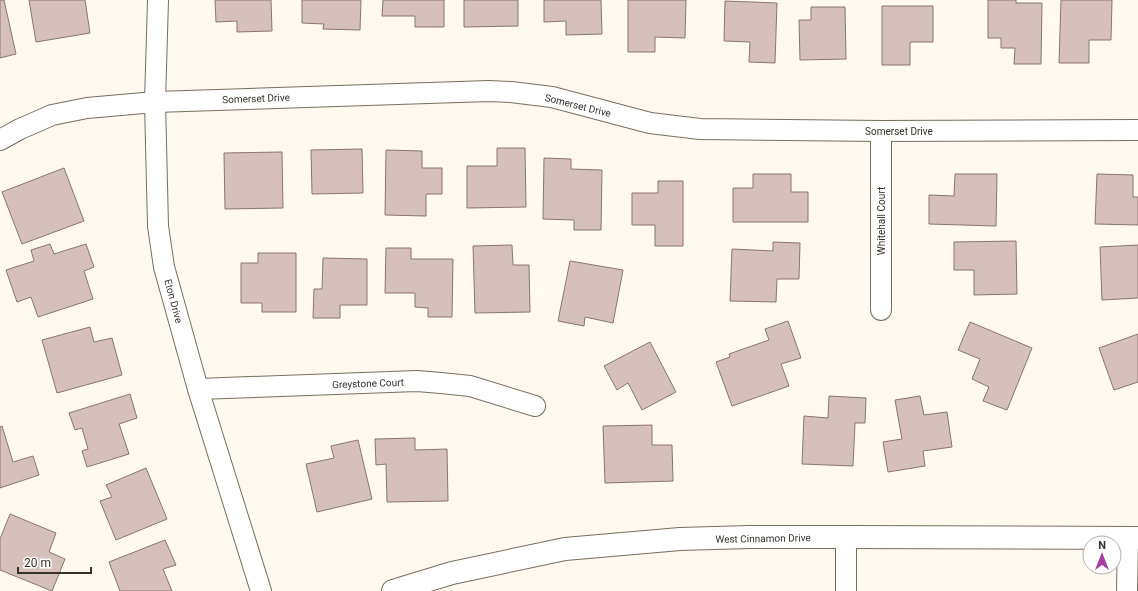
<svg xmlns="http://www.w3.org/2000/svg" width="1138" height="591" font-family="Roboto,sans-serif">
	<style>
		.building { fill: #d5c0bc; stroke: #887571 }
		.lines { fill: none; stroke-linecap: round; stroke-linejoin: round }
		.street-casing { stroke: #776e60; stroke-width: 22 }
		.secondary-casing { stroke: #776e60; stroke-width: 24 }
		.street { stroke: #fff; stroke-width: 20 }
		.secondary { stroke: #fff; stroke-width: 22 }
		.labels { text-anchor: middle; stroke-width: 4; stroke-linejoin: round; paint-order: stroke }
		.street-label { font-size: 10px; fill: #35312b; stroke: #fff }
	</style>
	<rect width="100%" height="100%" fill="#fff9ef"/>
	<!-- building -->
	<g class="building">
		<polygon points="0,0 4,0 16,54 0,58"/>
		<polygon points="29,0 85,0 90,33 36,42"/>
		<polygon points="215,0 271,0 272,31 237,32 237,21 216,22"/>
		<polygon points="302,0 361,0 360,30 323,29 324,24 302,23"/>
		<polygon points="383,0 444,0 444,27 415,27 415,16 382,16"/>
		<polygon points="464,0 518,0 518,26 464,27"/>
		<polygon points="544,0 601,0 602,34 566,35 566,21 544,22"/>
		<polygon points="628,0 686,0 685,38 655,37 655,52 628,52"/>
		<polygon points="988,0 1016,0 1016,3 1042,3 1041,64 1014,64 1015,48 1001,48 1001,38 988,38"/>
		<polygon points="1061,0 1112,0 1111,40 1089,40 1089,63 1059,63"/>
		<polygon points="725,1 777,3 775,63 749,62 750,42 724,41"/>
		<polygon points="882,6 933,6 933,42 910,42 910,65 882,65"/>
		<polygon points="811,7 845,7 846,59 800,60 799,20 811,20"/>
		<polygon points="497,148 525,148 526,207 467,208 467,166 497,166"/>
		<polygon points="362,149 363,193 312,194 311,150"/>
		<polygon points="386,150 422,151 422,168 442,168 442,194 426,194 426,216 385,215"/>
		<polygon points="282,152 283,208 225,209 224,153"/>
		<polygon points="544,158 571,159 571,169 602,170 601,230 574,230 574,220 543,219"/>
		<polygon points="64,168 84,221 22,244 2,192"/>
		<polygon points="753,174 791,174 791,192 808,192 808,222 733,222 733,188 753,188"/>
		<polygon points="955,174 997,174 996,226 929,224 929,195 954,196"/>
		<polygon points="1097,174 1133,175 1133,197 1138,197 1138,225 1095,224"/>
		<polygon points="658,181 683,181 683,246 655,246 655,225 632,225 632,193 658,193"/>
		<polygon points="1016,241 1017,294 974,295 974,270 954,270 954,242"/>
		<polygon points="773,242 800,243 799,279 777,279 776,302 730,301 732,249 773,251"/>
		<polygon points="50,244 54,254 86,244 94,267 84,271 93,299 38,317 31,297 17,302 6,270 34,261 31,250"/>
		<polygon points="512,245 513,265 529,265 530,312 475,313 473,246"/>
		<polygon points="1138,245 1138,298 1102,300 1100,247"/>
		<polygon points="386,248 411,248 411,259 453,259 452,317 428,317 428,308 415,307 415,293 385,293"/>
		<polygon points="258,253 296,253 296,312 262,312 262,303 241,303 241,263 258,263"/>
		<polygon points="323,258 367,259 367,305 340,305 340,318 313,318 314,289 322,289"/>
		<polygon points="570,261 623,270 613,323 585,317 584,326 558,321"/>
		<polygon points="788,321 801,358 781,364 789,386 732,406 716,362 730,357 729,354 769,340 765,329"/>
		<polygon points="970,322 1032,348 1007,410 983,401 989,387 972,379 980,359 958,350"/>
		<polygon points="90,327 94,342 112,338 122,375 57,393 42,340"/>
		<polygon points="1138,334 1138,382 1114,390 1099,348"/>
		<polygon points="650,342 676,392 642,410 628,383 617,390 604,366"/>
		<polygon points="130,394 137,418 119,424 129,454 87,467 82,451 88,449 82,428 75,430 69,413"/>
		<polygon points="829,396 866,398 865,423 855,423 853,466 802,464 804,416 828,418"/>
		<polygon points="920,396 924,415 947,412 952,447 923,451 925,466 888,472 883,442 902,439 895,400"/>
		<polygon points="652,425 652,445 672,445 673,481 605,483 603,426"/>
		<polygon points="2,426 13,462 33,456 39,475 0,488 0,427"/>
		<polygon points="415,438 415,450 447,449 448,501 387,502 386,464 376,465 375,439"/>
		<polygon points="358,440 372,499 317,512 306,464 334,458 331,446"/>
		<polygon points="146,468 167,519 116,540 100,501 112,497 106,485"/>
		<polygon points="10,514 56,533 49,552 65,559 52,591 0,570 0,539"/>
		<polygon points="165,540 176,565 163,569 172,591 120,591 109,562"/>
	</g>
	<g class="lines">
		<defs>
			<g id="street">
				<polyline points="158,0 155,102 158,226 164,267 198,389 261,591"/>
				<polyline points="881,131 881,310"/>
				<polyline points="0,140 20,129 52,115 87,108 155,102 489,91 511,92 552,97 650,123 700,129 881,131 1138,130"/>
				<polyline points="198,389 417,381 441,383 470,386 535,406"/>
				<polyline points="846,591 846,537"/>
				<polyline points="1127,591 1128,538"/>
			</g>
			<polyline id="secondary" points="393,591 452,573 565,549 680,539 749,537 846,537 1138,538"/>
		</defs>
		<!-- street casing -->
		<use href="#street" class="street-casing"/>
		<!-- secondary casing -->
		<use href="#secondary" class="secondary-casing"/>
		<!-- street -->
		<use href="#street" class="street"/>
		<!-- secondary -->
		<use href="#secondary" class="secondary"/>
	</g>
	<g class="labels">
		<!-- street labels -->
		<g class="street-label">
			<text transform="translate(256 98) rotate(-2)" y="4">Somerset Drive</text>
			<text transform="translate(578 105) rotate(14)" y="4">Somerset Drive</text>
			<text x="899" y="135">Somerset Drive</text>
			<text transform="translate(881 221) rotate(-90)" y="4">Whitehall Court</text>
			<text transform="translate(174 301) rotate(75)" y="4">Eton Drive</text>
			<text transform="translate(368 383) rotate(-2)" y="4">Greystone Court</text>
			<text transform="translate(763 538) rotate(-1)" y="4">West Cinnamon Drive</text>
		</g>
	</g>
	<!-- north arrow -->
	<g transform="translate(1102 555)"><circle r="19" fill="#ffffff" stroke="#aeadaa"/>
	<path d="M0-3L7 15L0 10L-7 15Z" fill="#a63fa2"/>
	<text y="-6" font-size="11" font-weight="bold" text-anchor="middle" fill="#35312b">N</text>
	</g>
	<!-- scale -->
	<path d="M18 567v6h73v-6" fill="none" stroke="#35312b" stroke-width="2"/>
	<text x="24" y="567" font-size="12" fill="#35312b" stroke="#ffffff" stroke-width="3" paint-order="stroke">20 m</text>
</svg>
